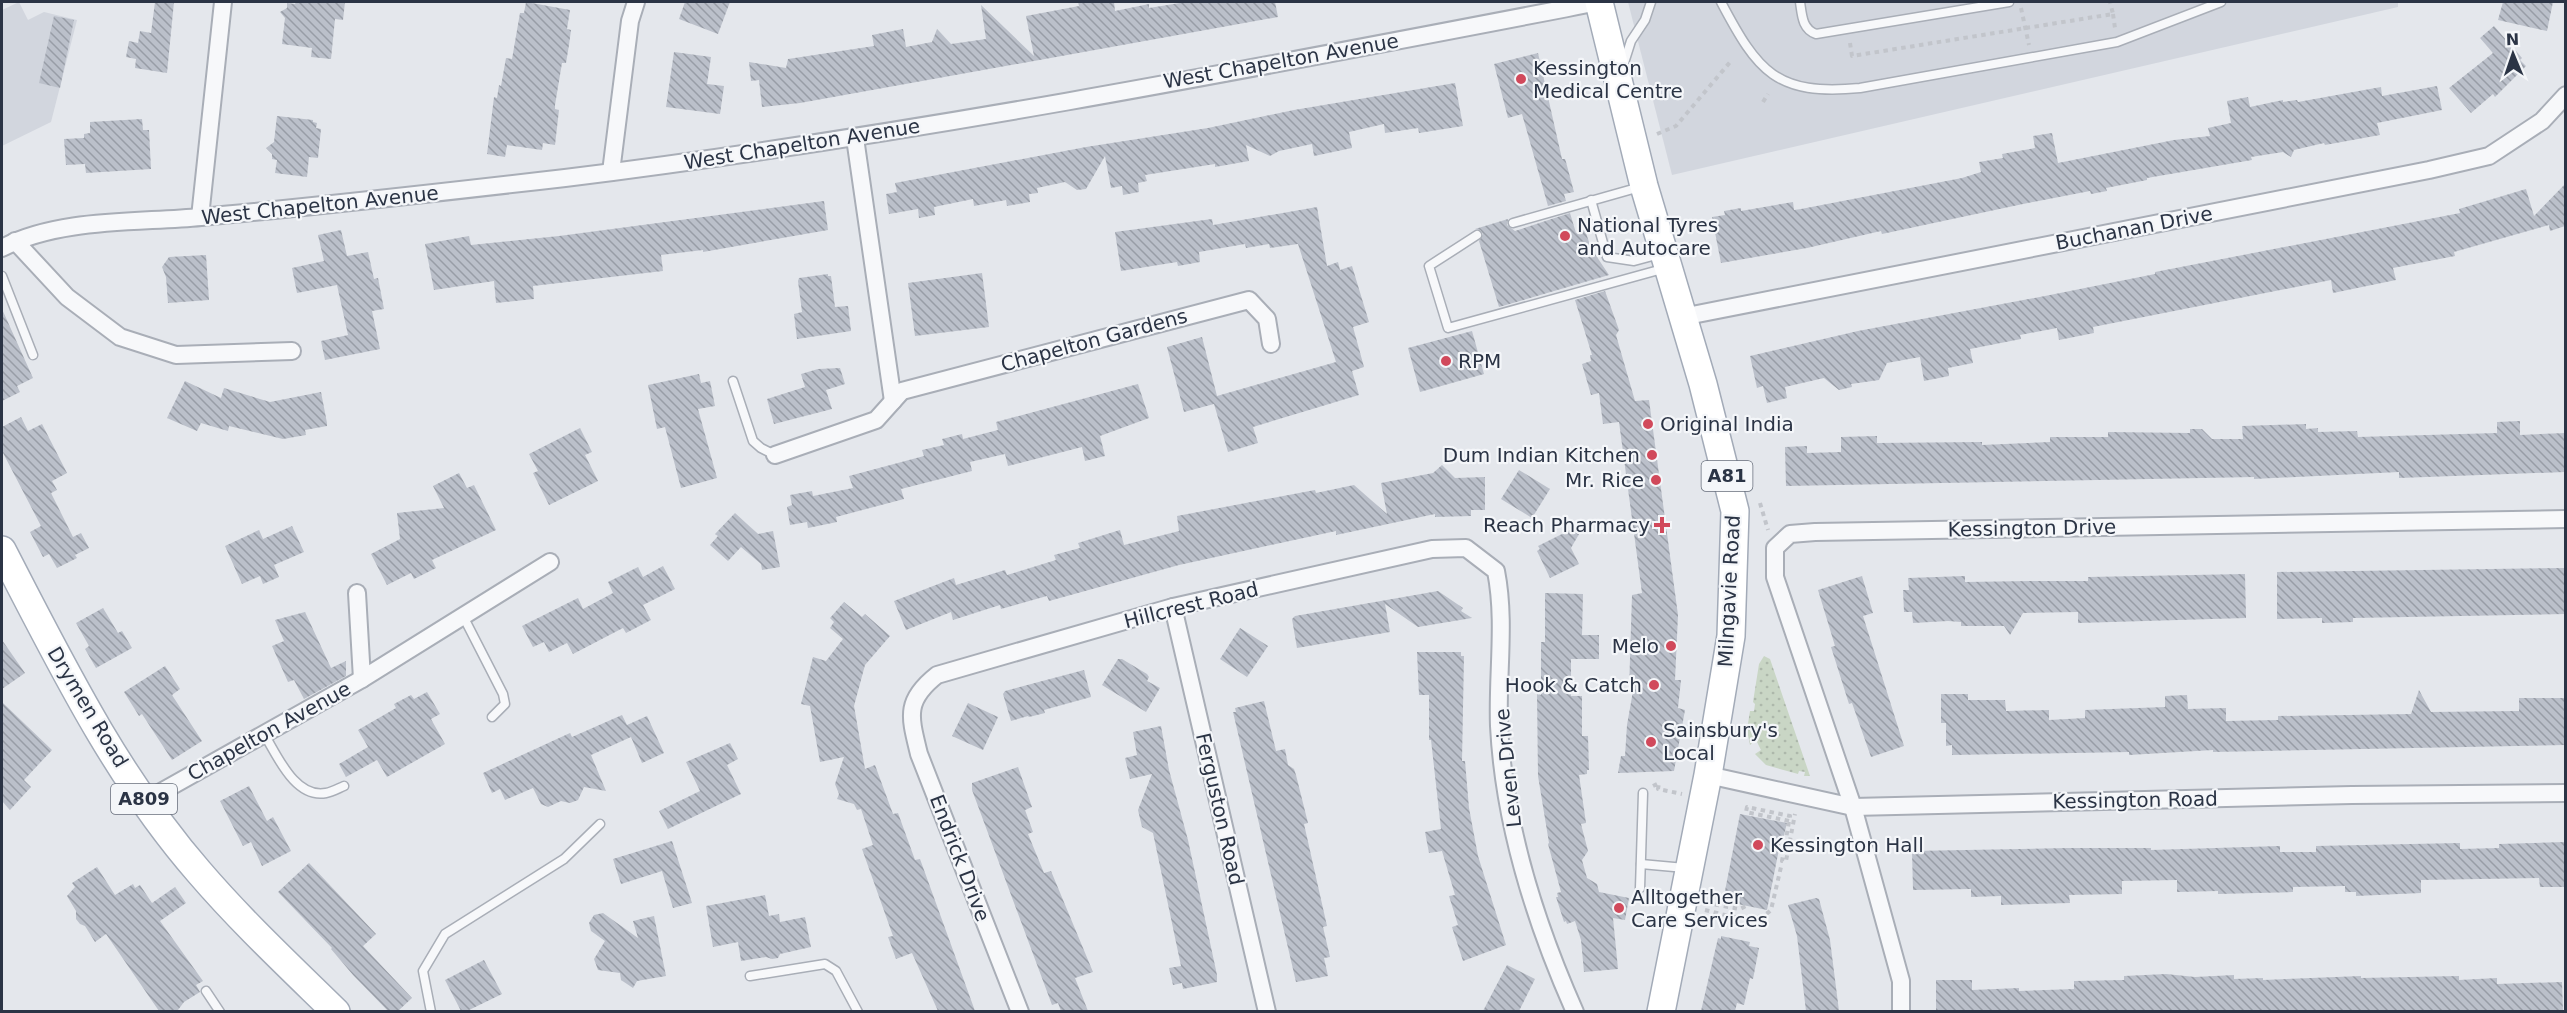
<svg xmlns="http://www.w3.org/2000/svg" width="2567" height="1013" font-family="'DejaVu Sans',sans-serif">
	<style>
		.built { fill: #d2d6de }
		.grass { fill: url(#grass-dots) }
		.building { fill: url(#building-back-hatch) }
		.lines { fill: none; stroke-linecap: round; stroke-linejoin: round }
		.lane-casing { stroke: #a9aeb7; stroke-width: 11 }
		.street-casing { stroke: #a9aeb7; stroke-width: 20 }
		.primary-casing { stroke: #a3abb8; stroke-width: 30 }
		.path { stroke: #c2c5cb; stroke-width: 4; stroke-dasharray: 4.5 4.5; stroke-linecap: butt }
		.lane { stroke: #f7f8fa; stroke-width: 8 }
		.street { stroke: #f7f8fa; stroke-width: 16 }
		.primary { stroke: #fff; stroke-width: 27 }
		.poi-dot { fill: #d1495b; stroke: #f4f6f9; stroke-width: 2 }
		.labels { text-anchor: middle; stroke-width: 4.5; stroke-linejoin: round; paint-order: stroke }
		.shield { fill: #f4f6f9; stroke: #676e7b; stroke-width: 1.5 }
		.shield-label { font-size: 18px; font-weight: bold; fill: #2b3445 }
		.street-label { font-size: 20px; fill: #2b3445; stroke: #f4f6f9 }
		.poi-label { font-size: 20px; fill: #2b3445; stroke: #f4f6f9; text-anchor: start }
	</style>
	<defs>
		<pattern id="grass-dots" width="8" height="8" patternUnits="userSpaceOnUse" patternTransform="scale(1.5)"><rect width="8" height="8" fill="#c9d6c5"/><path d="M2 2h.1M6 6h.1" fill="none" stroke="#adb8ab" stroke-width="1.8" stroke-linecap="round"/></pattern>
		<pattern id="building-back-hatch" width="6" height="6" patternUnits="userSpaceOnUse" patternTransform="scale(1.5)"><rect width="6" height="6" fill="#bbc0ca"/><path d="M-1 5l2 2M0 0l6 6M5-1l2 2" fill="none" stroke="#989da6"/></pattern>
	</defs>
	<rect width="100%" height="100%" fill="#e4e7ec"/>
	<!-- built -->
	<g class="built">
		<polygon points="19,2 28,20 44,12 77,20 51,122 2,146 2,10"/>
		<polygon points="1628,2 2398,2 2398,7 1672,175"/>
	</g>
	<!-- grass -->
	<polygon class="grass" points="1764,656 1770,659 1810,776 1804,776 1805,772 1799,771 1798,774 1766,765 1755,754 1761,750 1756,740 1750,745 1747,730 1750,711 1754,711 1755,704 1753,702 1759,664"/>
	<!-- building -->
	<g class="building">
		<polygon points="155,2 174,2 167,73 135,68 136,59 126,57 129,41 138,43 140,31 151,33"/>
		<polygon points="296,2 345,2 343,20 335,19 331,59 311,57 312,48 282,44 285,18 280,12 287,8 287,3 295,4"/>
		<polygon points="526,2 570,10 567,29 571,30 569,45 566,63 562,63 555,105 555,109 559,110 555,145 543,143 542,150 507,145 505,157 487,154 494,97 497,98 499,85 501,86 506,58 512,59 520,13 524,13"/>
		<polygon points="685,2 730,2 718,34 679,19"/>
		<polygon points="1078,2 1114,2 1115,11 1149,4 1149,8 1186,2 1275,2 1278,17 800,103 762,107 759,80 751,81 749,62 786,68 788,59 874,46 872,35 903,29 906,47 932,42 937,29 951,44 986,39 981,5 1034,56 1026,16 1079,6"/>
		<polygon points="2503,2 2553,2 2547,31 2498,20"/>
		<polygon points="54,16 74,20 60,88 39,83"/>
		<polygon points="2494,26 2522,58 2520,60 2526,66 2495,97 2493,94 2471,113 2449,88 2493,53 2480,38"/>
		<polygon points="674,52 711,57 707,84 724,86 720,114 666,107"/>
		<polygon points="1538,53 1562,159 1565,159 1566,162 1574,192 1564,194 1566,201 1548,206 1522,114 1508,118 1494,64"/>
		<polygon points="1455,83 1463,126 1419,133 1418,128 1385,133 1384,124 1349,132 1352,148 1314,156 1312,144 1279,151 1270,156 1246,145 1249,161 1215,167 1215,164 1145,175 1147,181 1138,183 1139,192 1123,195 1122,186 1111,188 1105,156 1086,189 1077,190 1065,182 1037,188 1038,193 1029,194 1030,202 1007,206 1006,200 974,206 973,199 934,207 935,215 919,218 918,209 889,214 886,194 897,192 895,183 1086,147 1208,128 1294,110"/>
		<polygon points="2437,86 2442,110 2377,123 2380,135 2325,145 2324,143 2294,150 2291,157 2283,152 2251,157 2252,160 2147,178 2147,180 2106,188 2107,191 2091,194 2090,191 2023,204 1882,234 1881,231 1807,248 1721,263 1712,217 1725,215 1724,211 1741,208 1741,211 1793,202 1794,210 1801,209 1962,178 1981,172 1979,162 2003,158 2002,154 2035,148 2033,136 2052,133 2058,163 2174,140 2210,136 2208,128 2231,123 2227,101 2248,97 2250,107 2283,100 2283,102 2297,100 2298,102 2381,87 2382,96"/>
		<polygon points="277,116 313,120 313,122 317,123 316,128 321,129 318,158 309,157 307,177 275,173 277,160 272,159 272,154 266,148 274,142"/>
		<polygon points="142,119 143,130 149,130 151,169 86,173 85,164 66,165 64,139 84,138 84,134 90,133 90,122"/>
		<polygon points="2565,184 2565,226 2550,231 2549,225 2454,252 2455,256 2393,268 2396,280 2333,293 2331,280 2093,327 2094,333 2059,340 2057,328 2020,335 2021,339 1970,349 1973,363 1948,368 1949,376 1924,381 1920,357 1887,363 1879,380 1851,384 1852,387 1839,390 1824,378 1785,387 1787,398 1767,403 1763,386 1757,388 1750,356 1858,331 2050,295 2155,274 2155,272 2460,213 2459,209 2526,189 2534,216"/>
		<polygon points="824,201 828,230 703,252 703,250 661,255 663,271 533,286 534,299 496,303 494,281 434,290 425,244 469,236 471,245 559,236"/>
		<polygon points="1317,207 1327,266 1338,262 1340,270 1352,266 1369,322 1353,327 1364,367 1352,371 1359,395 1253,427 1258,443 1228,452 1214,404 1184,412 1167,347 1202,337 1217,396 1336,362 1298,244 1270,248 1269,244 1246,248 1245,244 1199,252 1200,262 1178,266 1177,262 1121,271 1115,232 1212,219 1213,225"/>
		<polygon points="1570,213 1576,233 1585,230 1591,248 1609,275 1499,307 1479,241 1483,234 1480,230 1475,229 1508,219 1507,225 1515,231"/>
		<polygon points="341,230 347,256 368,252 374,279 378,278 384,309 372,311 380,349 325,360 321,341 348,335 337,285 297,293 292,268 324,261 318,235"/>
		<polygon points="206,255 209,300 168,303 166,277 162,267 169,257"/>
		<polygon points="982,273 989,327 915,336 908,283"/>
		<polygon points="828,274 828,276 831,276 835,307 848,306 851,331 797,339 794,314 802,312 798,281 799,278"/>
		<polygon points="1605,291 1619,330 1616,335 1635,401 1649,400 1678,615 1675,680 1681,680 1678,708 1685,710 1674,771 1618,773 1621,756 1625,756 1627,725 1633,691 1629,690 1632,595 1642,593 1619,422 1603,424 1599,393 1591,395 1582,364 1591,361 1590,355 1592,355 1575,300"/>
		<polygon points="2,309 33,378 17,386 20,392 2,401"/>
		<polygon points="1472,331 1484,374 1420,392 1408,348"/>
		<polygon points="840,368 845,384 826,390 832,409 774,424 767,399 805,387 801,374 818,369"/>
		<polygon points="699,374 701,383 710,381 715,406 698,409 717,478 681,488 665,427 657,429 648,385"/>
		<polygon points="185,381 221,398 224,388 270,402 321,392 327,423 327,426 305,430 306,435 283,439 229,426 228,431 201,423 197,431 167,418"/>
		<polygon points="1138,384 1149,418 1100,436 1105,456 1085,461 1082,447 1008,466 1005,454 970,462 972,471 901,489 904,499 836,517 837,522 808,528 807,522 790,525 787,507 792,505 790,495 812,491 813,496 853,488 849,476 924,456 922,450 944,445 942,439 962,434 963,439 998,430 996,422"/>
		<polygon points="21,417 28,431 42,424 67,473 52,481 57,490 51,493 73,537 81,533 89,548 75,555 77,558 57,568 49,554 43,557 30,532 41,526 2,451 2,427"/>
		<polygon points="2520,421 2520,435 2565,433 2565,472 2399,478 2399,472 2254,479 2254,477 1786,486 1785,447 1807,446 1807,453 1841,452 1841,437 1877,436 1877,443 1982,442 1982,445 2050,442 2050,437 2108,437 2108,432 2190,433 2190,429 2202,429 2212,439 2243,439 2242,426 2306,424 2306,429 2318,428 2318,432 2357,431 2358,437 2497,433 2497,422"/>
		<polygon points="580,428 592,452 585,455 598,481 549,505 533,473 538,471 529,454"/>
		<polygon points="1442,465 1455,478 1485,477 1485,510 1471,510 1471,516 1435,517 1435,514 1336,535 1336,531 1179,565 1049,601 1047,596 1001,609 1000,605 953,620 951,612 906,630 894,601 954,578 956,585 1005,570 1007,575 1056,560 1054,555 1080,548 1078,543 1120,530 1124,545 1179,531 1177,516 1315,490 1316,493 1354,485 1387,514 1381,483 1433,473"/>
		<polygon points="1519,470 1550,489 1532,518 1501,499"/>
		<polygon points="459,473 467,488 474,485 496,530 432,560 436,568 414,579 411,573 387,585 371,554 400,539 397,513 444,508 433,486"/>
		<polygon points="735,513 758,534 773,531 780,567 762,570 761,564 741,547 728,561 710,545 718,536 715,534"/>
		<polygon points="1586,522 1571,548 1579,564 1550,578 1537,551 1540,549 1538,546"/>
		<polygon points="292,526 304,552 274,565 279,577 263,584 260,576 242,584 225,546 259,530 263,539"/>
		<polygon points="663,566 675,589 643,605 651,620 626,633 623,628 573,654 567,643 549,652 544,642 533,647 522,626 578,598 583,609 613,593 608,582 638,567 643,577"/>
		<polygon points="2565,568 2565,614 2353,618 2353,622 2322,623 2322,618 2277,619 2277,572"/>
		<polygon points="2245,574 2246,618 2078,623 2078,612 2023,613 2010,635 2004,626 1961,626 1961,622 1948,621 1913,623 1912,612 1904,612 1903,590 1909,590 1908,578 1965,576 1965,582 2031,581 2088,581 2088,577"/>
		<polygon points="1862,576 1873,613 1863,616 1904,746 1871,757 1852,703 1849,704 1831,647 1835,646 1818,590"/>
		<polygon points="1438,591 1463,608 1461,611 1472,618 1418,627 1385,604 1390,632 1297,648 1292,619 1295,616"/>
		<polygon points="1545,593 1583,594 1582,635 1599,635 1599,659 1571,659 1571,696 1582,696 1582,736 1588,736 1589,770 1587,770 1587,774 1579,775 1586,823 1581,824 1588,851 1582,860 1587,878 1597,884 1599,892 1629,898 1625,920 1613,918 1618,969 1584,972 1581,940 1575,921 1567,924 1566,921 1564,922 1556,897 1558,897 1557,893 1561,892 1548,844 1549,843 1538,776 1537,694 1541,695 1541,642 1545,642"/>
		<polygon points="844,602 862,617 865,614 890,636 865,665 854,706 865,769 875,765 893,814 898,813 915,860 920,859 975,1011 938,1011 912,953 896,959 888,937 893,936 862,849 873,845 861,809 857,810 854,804 837,799 839,794 835,784 844,757 820,762 810,706 801,704 813,657 826,661 843,639 830,628 834,622 830,618"/>
		<polygon points="103,608 118,633 122,631 132,648 96,668 85,649 89,646 76,623"/>
		<polygon points="305,612 331,668 346,661 346,676 304,699 294,680 288,682 272,646 284,641 275,620"/>
		<polygon points="1240,628 1268,646 1247,677 1220,659"/>
		<polygon points="2,640 25,673 2,689"/>
		<polygon points="1417,652 1461,652 1461,656 1464,656 1462,761 1465,761 1469,808 1478,856 1506,945 1463,961 1452,927 1458,925 1449,896 1455,895 1442,851 1429,853 1425,832 1441,829 1431,740 1429,740 1429,695 1419,695"/>
		<polygon points="1118,659 1122,659 1147,674 1149,677 1147,681 1160,688 1146,712 1102,685"/>
		<polygon points="165,666 180,689 172,695 202,741 172,760 142,714 139,716 124,692"/>
		<polygon points="1084,670 1091,697 1044,710 1045,713 1029,717 1028,716 1011,721 1003,694 1005,691"/>
		<polygon points="2419,690 2431,712 2519,711 2519,698 2565,698 2565,745 2213,752 2213,750 2129,755 2129,752 1952,755 1952,745 1946,746 1946,723 1941,723 1941,694 1968,694 1968,700 2005,700 2006,711 2049,710 2049,720 2085,718 2085,710 2165,707 2165,696 2187,695 2188,709 2226,708 2226,721 2278,720 2278,716 2411,714"/>
		<polygon points="427,692 440,714 431,719 445,744 387,777 377,760 346,777 339,764 368,747 358,730 396,708 394,704 411,695 414,699"/>
		<polygon points="1264,701 1276,751 1285,749 1288,765 1294,769 1296,775 1308,823 1304,824 1327,926 1323,927 1330,957 1324,958 1328,976 1296,982 1233,712 1236,712 1235,708"/>
		<polygon points="2,702 52,750 24,780 31,787 10,810 2,801"/>
		<polygon points="968,703 998,717 983,750 952,736"/>
		<polygon points="622,715 627,725 647,716 664,753 642,763 631,737 591,755 606,791 584,787 578,800 570,803 561,801 548,807 541,804 533,788 505,800 500,789 492,793 483,773 570,733 572,737"/>
		<polygon points="1161,726 1169,770 1188,840 1217,975 1217,982 1183,989 1182,983 1173,985 1169,968 1181,966 1153,833 1142,827 1138,810 1152,774 1130,779 1125,758 1137,755 1133,732"/>
		<polygon points="730,743 738,759 727,765 741,794 668,829 659,811 700,791 686,762"/>
		<polygon points="1018,767 1032,807 1025,810 1033,832 1028,834 1044,873 1051,871 1093,972 1075,978 1088,1011 1061,1011 1058,1003 1052,1005 972,790 972,783"/>
		<polygon points="249,786 267,821 273,817 291,851 262,866 251,842 243,846 220,801"/>
		<polygon points="1740,814 1787,823 1783,839 1781,839 1767,910 1723,901"/>
		<polygon points="672,841 692,903 673,908 662,871 621,884 613,859"/>
		<polygon points="2565,842 2565,887 2540,887 2539,878 2421,880 2421,893 2356,896 2356,892 2345,892 2345,886 2293,887 2293,892 2218,894 2218,891 2177,892 2177,880 2122,881 2122,894 2069,895 2070,903 2001,905 2001,896 1971,897 1971,889 1913,890 1912,851 2068,848 2151,848 2151,850 2280,846 2280,852 2316,852 2316,846 2460,843 2460,849 2499,848 2499,844"/>
		<polygon points="309,863 376,934 363,946 412,998 398,1011 388,1011 353,975 331,949 332,948 278,892"/>
		<polygon points="97,867 115,895 133,884 135,888 140,885 152,903 175,887 186,903 160,921 203,981 196,985 200,992 184,1002 178,1010 159,1011 106,934 95,942 85,926 80,924 76,919 76,911 67,896 75,887 72,883"/>
		<polygon points="765,895 769,916 779,914 780,922 805,917 811,947 780,954 778,958 772,959 766,957 741,961 738,942 713,947 706,906"/>
		<polygon points="1816,898 1819,899 1830,940 1839,1011 1806,1011 1797,936 1788,905"/>
		<polygon points="603,913 638,938 633,921 654,916 666,976 637,981 633,988 621,980 620,973 598,970 594,959 605,941 591,931 589,923 594,915"/>
		<polygon points="1721,936 1750,942 1749,946 1759,948 1753,979 1750,978 1744,1005 1737,1003 1735,1011 1701,1011 1718,938 1721,939"/>
		<polygon points="484,960 502,994 467,1011 461,1011 445,980"/>
		<polygon points="1507,965 1535,979 1519,1011 1483,1011"/>
		<polygon points="2166,974 2195,977 2234,975 2234,979 2263,978 2263,980 2361,976 2361,978 2459,976 2459,980 2497,978 2497,984 2562,982 2563,1011 1936,1011 1936,980 1972,980 1972,990 2019,988 2019,991 2074,989 2074,981 2124,980 2124,976"/>
	</g>
	<g class="lines">
		<defs>
			<g id="lane">
				<path d="M1721 2C1758 72 1776 96 1860 88L2117 42 2221 2"/>
				<path d="M1800 2C1802 15 1802 29 1816 34L2009 2"/>
				<polyline points="1623,66 1631,41 1645,20 1651,2"/>
				<polyline points="1591,200 1607,257 1634,261 1660,254"/>
				<polyline points="1513,223 1640,187"/>
				<polyline points="1477,235 1429,266 1448,328 1666,268"/>
				<polyline points="2,276 33,355"/>
				<polyline points="733,381 753,441 761,448 775,455"/>
				<polyline points="463,616 503,694 505,704 492,717"/>
				<path d="M264 734C277 755 295 799 326 793 332 792 339 788 344 786"/>
				<polyline points="1641,864 1685,868"/>
				<polyline points="1640,888 1643,793"/>
				<polyline points="750,976 825,964 836,971 858,1012"/>
				<polyline points="206,991 220,1012"/>
				<polyline points="431,1012 423,971 445,934 564,859 600,824"/>
			</g>
			<g id="street">
				<polyline points="855,138 893,401"/>
				<polyline points="611,172 630,21 636,2"/>
				<polyline points="200,217 223,2"/>
				<polyline points="15,241 67,297 120,337 176,355 292,351"/>
				<path d="M2 248C59 218 137 223 201 217 322 206 444 192 565 178 912 135 1256 68 1599 2"/>
				<polyline points="1682,317 2429,170 2489,156 2542,121 2566,95"/>
				<polyline points="775,455 876,420 902,391 1249,300 1267,319 1271,344"/>
				<polyline points="357,593 362,679"/>
				<polyline points="1173,607 1267,1012"/>
				<polyline points="1708,775 1853,807 2352,795 2566,793"/>
				<polyline points="145,801 362,679 550,562"/>
				<path d="M1020 1012 919 754C910 717 904 701 937 675L1173 607 1432 549 1466 548 1496 571C1506 622 1497 674 1499 726 1504 825 1535 922 1575 1012"/>
				<polyline points="1901,1012 1901,981 1853,807 1775,577 1775,548 1790,534 1815,532 2566,519"/>
			</g>
			<g id="primary">
				<polyline points="1599,2 1644,186 1703,384 1735,511 1731,636 1708,775 1661,1012"/>
				<path d="M2 550C59 660 116 777 199 872 241 921 289 966 336 1012"/>
			</g>
		</defs>
		<!-- lane casing -->
		<use href="#lane" class="lane-casing"/>
		<!-- street casing -->
		<use href="#street" class="street-casing"/>
		<!-- primary casing -->
		<use href="#primary" class="primary-casing"/>
		<!-- path -->
		<g class="path">
			<polyline points="2021,8 2029,45"/>
			<polyline points="2113,14 2115,28"/>
			<polyline points="1850,43 1852,56 2113,14 2110,2"/>
			<polyline points="1763,102 1768,94"/>
			<polyline points="1657,134 1676,126 1731,61"/>
			<polyline points="1760,503 1768,530"/>
			<polyline points="1653,786 1659,783 1658,789 1682,794"/>
			<polyline points="1789,821 1746,812 1747,807 1790,816 1782,861 1786,861 1795,814"/>
			<polyline points="1706,903 1740,909 1746,906"/>
			<path d="M1705 910C1723 914 1756 926 1771 910L1781 867H1778"/>
		</g>
		<!-- lane -->
		<use href="#lane" class="lane"/>
		<!-- street -->
		<use href="#street" class="street"/>
		<!-- primary -->
		<use href="#primary" class="primary"/>
	</g>
	<!-- markers -->
	<g class="poi-dot">
		<circle cx="1521" cy="79" r="6"/>
		<circle cx="1565" cy="236" r="6"/>
		<circle cx="1446" cy="361" r="6"/>
		<circle cx="1648" cy="424" r="6"/>
		<circle cx="1652" cy="455" r="6"/>
		<circle cx="1656" cy="480" r="6"/>
		<path d="M1659 516h6v6h6v6h-6v6h-6v-6h-6v-6h6z"/>
		<circle cx="1671" cy="646" r="6"/>
		<circle cx="1654" cy="685" r="6"/>
		<circle cx="1651" cy="742" r="6"/>
		<circle cx="1758" cy="845" r="6"/>
		<circle cx="1619" cy="908" r="6"/>
	</g>
	<g class="labels">
		<!-- shield labels -->
		<g class="shield">
			<rect x="1701.5" y="461" width="51" height="30" rx="4.5"/>
			<rect x="111" y="784" width="66" height="30" rx="4.5"/>
		</g>
		<g class="shield-label">
			<text x="1727" y="482">A81</text>
			<text x="144" y="805">A809</text>
		</g>
		<!-- street labels -->
		<g class="street-label">
			<text transform="translate(1281 61) rotate(-10)" y="7">West Chapelton Avenue</text>
			<text transform="translate(802 144) rotate(-9)" y="7">West Chapelton Avenue</text>
			<text transform="translate(320 205) rotate(-6)" y="7">West Chapelton Avenue</text>
			<text transform="translate(2134 228) rotate(-11)" y="7">Buchanan Drive</text>
			<text transform="translate(1094 340) rotate(-15)" y="7">Chapelton Gardens</text>
			<text transform="translate(2032 528) rotate(-1)" y="7">Kessington Drive</text>
			<text transform="translate(1729 591) rotate(-87)" y="7">Milngavie Road</text>
			<text transform="translate(1191 605) rotate(-14)" y="7">Hillcrest Road</text>
			<text transform="translate(88 707) rotate(59)" y="7">Drymen Road</text>
			<text transform="translate(269 731) rotate(-29)" y="7">Chapelton Avenue</text>
			<text transform="translate(1508 768) rotate(-96)" y="7">Leven Drive</text>
			<text transform="translate(2135 800) rotate(-1)" y="7">Kessington Road</text>
			<text transform="translate(1220 809) rotate(77)" y="7">Ferguston Road</text>
			<text transform="translate(960 858) rotate(69)" y="7">Endrick Drive</text>
		</g>
		<!-- poi labels -->
		<g class="poi-label">
			<text x="1533" y="75">Kessington<tspan x="1533" dy="23">Medical Centre</tspan></text>
			<text x="1577" y="232">National Tyres<tspan x="1577" dy="23">and Autocare</tspan></text>
			<text x="1458" y="368">RPM</text>
			<text x="1660" y="431">Original India</text>
			<text x="1640" y="462" text-anchor="end">Dum Indian Kitchen</text>
			<text x="1644" y="487" text-anchor="end">Mr. Rice</text>
			<text x="1650" y="532" text-anchor="end">Reach Pharmacy</text>
			<text x="1659" y="653" text-anchor="end">Melo</text>
			<text x="1642" y="692" text-anchor="end">Hook &amp; Catch</text>
			<text x="1663" y="737">Sainsbury's<tspan x="1663" dy="23">Local</tspan></text>
			<text x="1770" y="852">Kessington Hall</text>
			<text x="1631" y="904">Alltogether<tspan x="1631" dy="23">Care Services</tspan></text>
		</g>
	</g>
	<!-- border -->
	<rect width="2567" height="1013" fill="none" stroke="#2b3445" stroke-width="6"/>
	<!-- north arrow -->
	<g transform="translate(2513 54) rotate(358)" stroke="#f4f6f9" stroke-width="4.5" paint-order="stroke">
	<path d="M0-4.5L10 22L0 15L-10 22Z" fill="#2b3445"/>
	<text y="-9" font-size="16" font-weight="bold" text-anchor="middle" fill="#2b3445">N</text>
	</g>
</svg>
